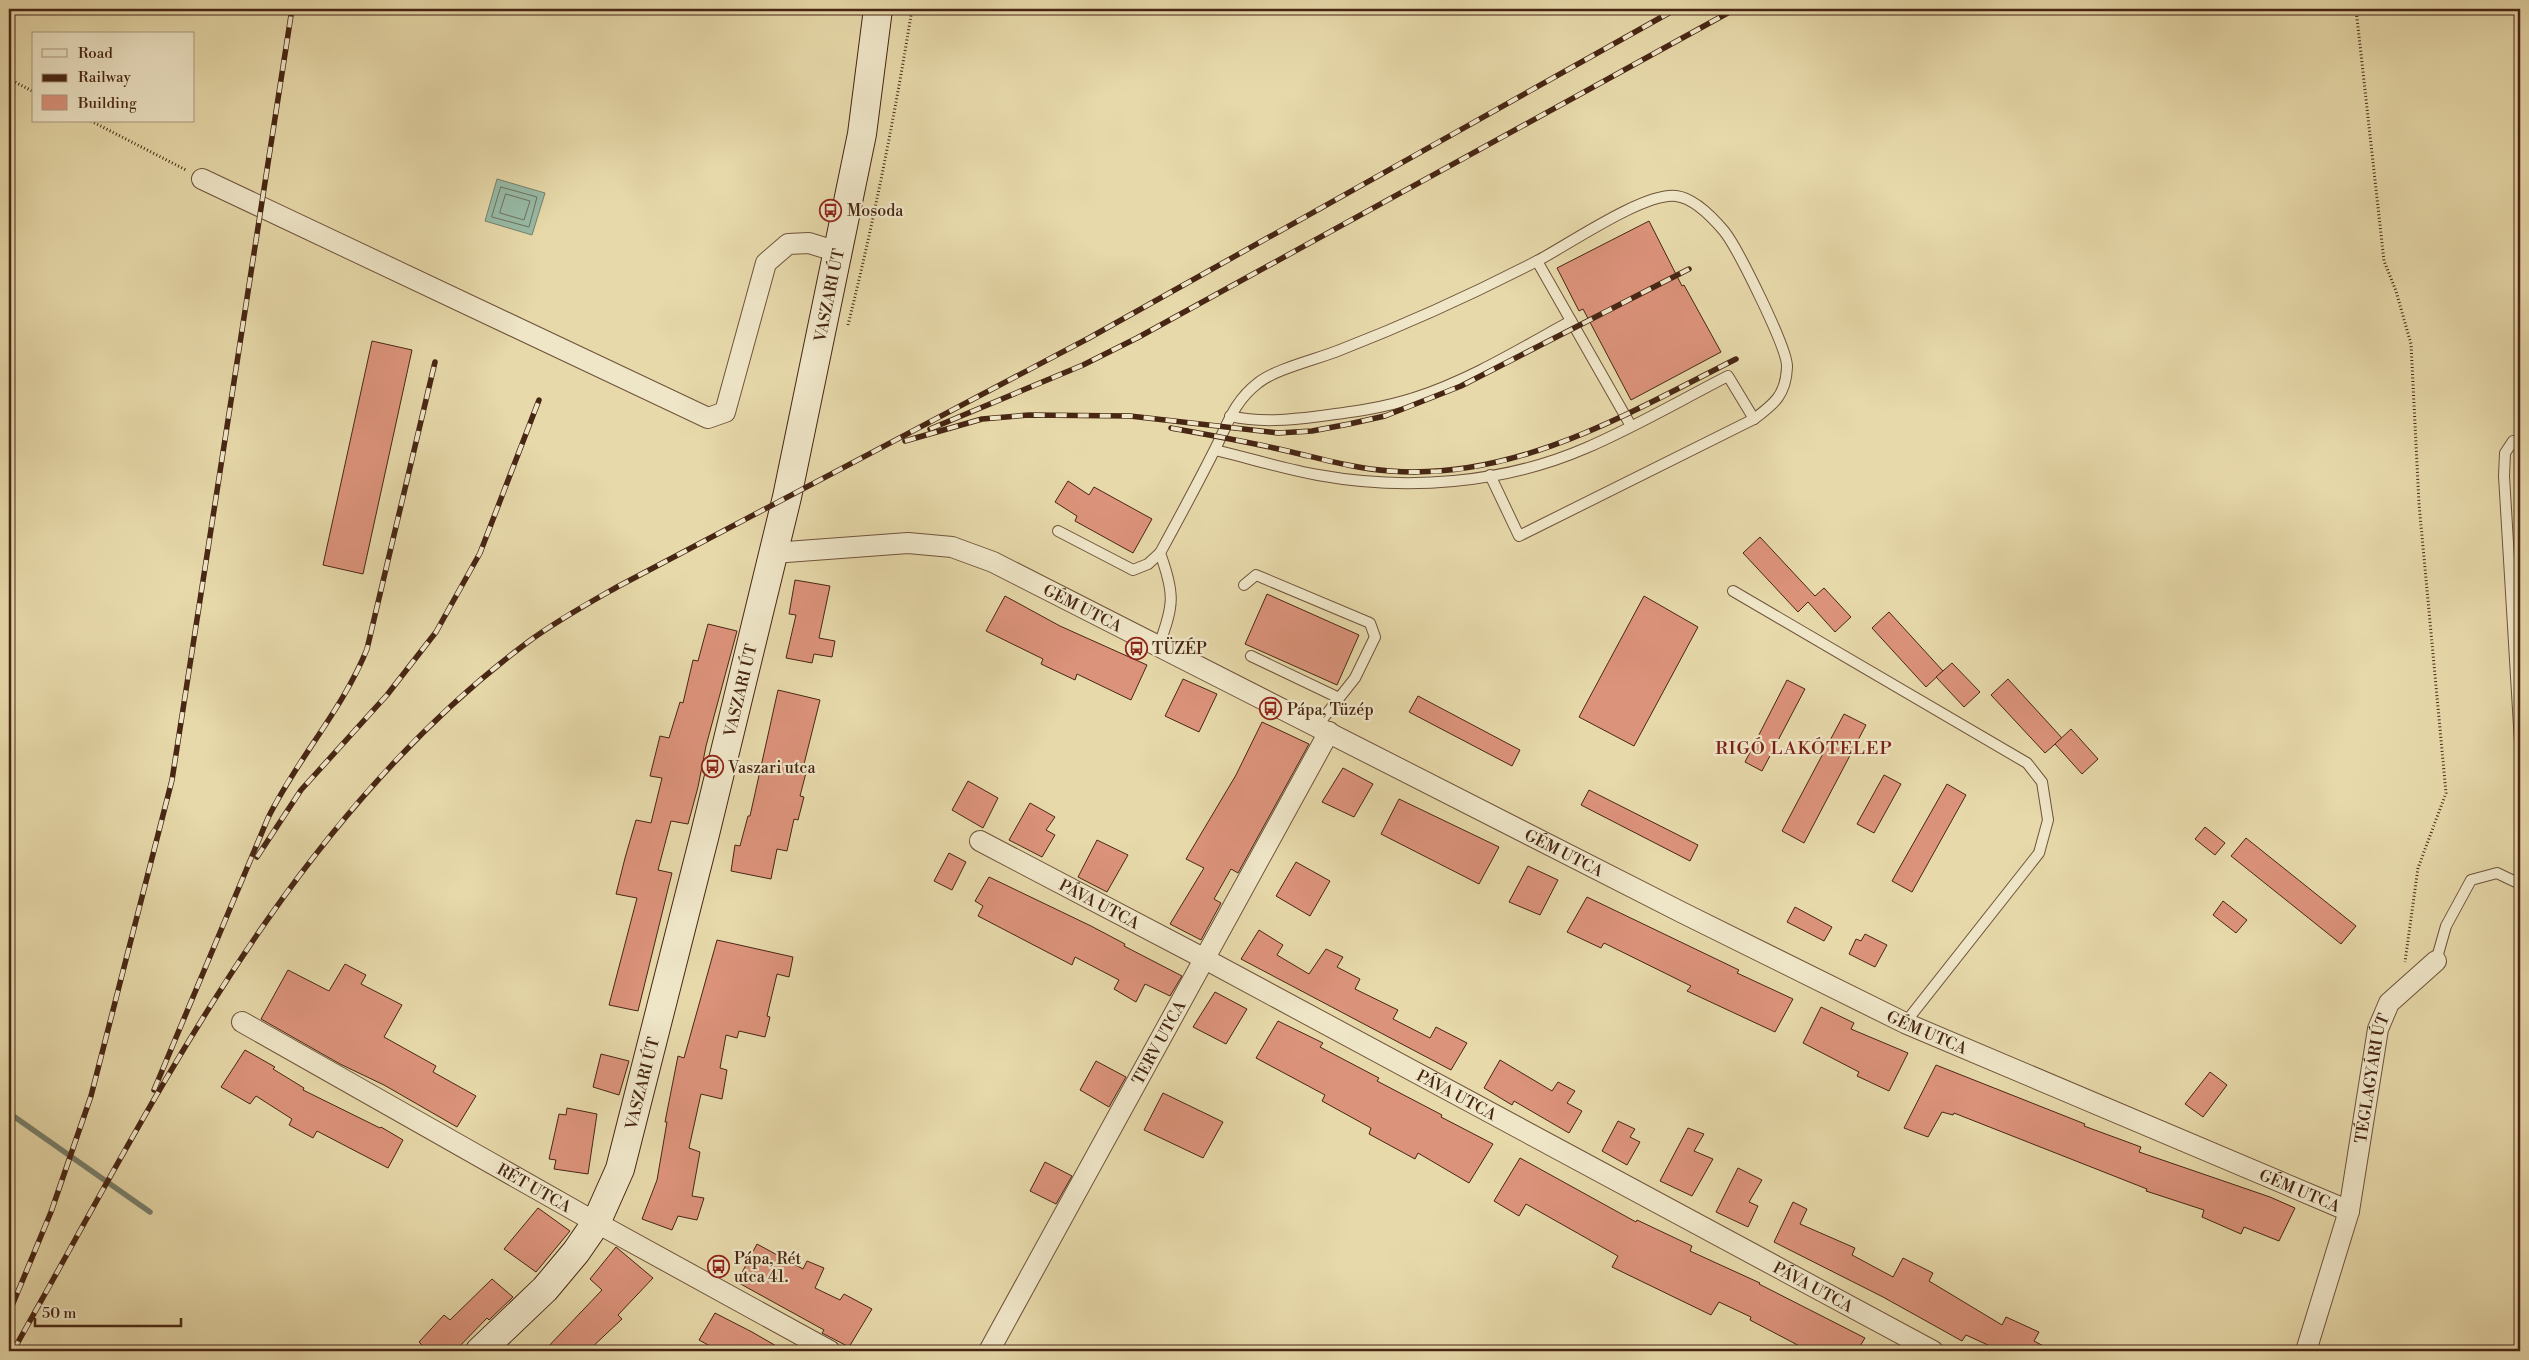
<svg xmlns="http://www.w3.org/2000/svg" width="2529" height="1360" font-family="'Libre Bodoni',serif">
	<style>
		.water { fill: #97baa6; stroke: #777f6c }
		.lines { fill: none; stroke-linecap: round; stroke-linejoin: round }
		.shore { stroke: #6f705d; stroke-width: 1 }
		.stream { stroke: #777f6c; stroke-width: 5.5 }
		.building { fill: #dc937b; stroke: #472614 }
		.service-casing { stroke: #6f533a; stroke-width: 12 }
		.minor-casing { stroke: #6f533a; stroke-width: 22 }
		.secondary-casing { stroke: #472614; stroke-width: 30 }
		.path { stroke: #472614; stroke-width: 3; stroke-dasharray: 1 2.5; stroke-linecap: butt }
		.service { stroke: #efe6c8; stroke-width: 10 }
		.minor { stroke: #efe6c8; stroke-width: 20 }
		.secondary { stroke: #efe6c8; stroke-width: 28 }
		.rail-casing { stroke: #472614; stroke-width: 5.5 }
		.rail { stroke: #efe6c8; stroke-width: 4; stroke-dasharray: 11; stroke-linecap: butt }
		.labels { text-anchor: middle; stroke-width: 4.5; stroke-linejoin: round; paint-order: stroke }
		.poi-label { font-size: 16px; fill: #472614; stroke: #efe6c8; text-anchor: start }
		.street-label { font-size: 16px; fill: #472614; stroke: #efe6c8 }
		.neighbourhood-label { font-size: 18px; letter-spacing: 1px; fill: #7a1f14; stroke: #efe6c8 }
	</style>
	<rect width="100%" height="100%" fill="#e7d9aa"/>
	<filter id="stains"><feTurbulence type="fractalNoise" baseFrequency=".004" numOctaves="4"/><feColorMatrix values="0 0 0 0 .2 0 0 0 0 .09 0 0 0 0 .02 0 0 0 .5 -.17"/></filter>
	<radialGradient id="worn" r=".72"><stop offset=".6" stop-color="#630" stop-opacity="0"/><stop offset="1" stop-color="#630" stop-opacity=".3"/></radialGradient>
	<!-- water -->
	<polygon class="water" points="497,179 545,193 532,235 485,221"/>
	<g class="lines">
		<!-- shore -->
		<g class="shore">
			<polygon points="501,187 537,197 529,227 492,217"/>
			<polygon points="506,194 530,201 524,220 500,213"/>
		</g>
		<!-- stream -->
		<polyline class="stream" points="9,1113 150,1212"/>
	</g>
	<!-- building -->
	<g class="building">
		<polygon points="1649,221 1682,286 1684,285 1721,352 1631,400 1583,309 1579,311 1557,268"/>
		<polygon points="372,341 412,350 363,574 323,565"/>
		<polygon points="1068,481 1089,495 1094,487 1152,519 1133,553 1075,521 1077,516 1055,502"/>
		<polygon points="1760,537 1815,596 1824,588 1851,617 1835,632 1808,602 1798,612 1743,553"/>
		<polygon points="795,580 830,586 819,638 835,641 832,657 814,654 812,663 786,658 796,615 789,614"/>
		<polygon points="1267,594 1359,635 1337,685 1245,644"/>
		<polygon points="1005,596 1060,626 1147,665 1131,700 1077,674 1075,680 1041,664 1043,659 986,631"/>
		<polygon points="1644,596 1698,627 1634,746 1579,717"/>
		<polygon points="1889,612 1943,671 1926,687 1872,628"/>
		<polygon points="708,624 737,631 706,746 698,787 688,824 671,821 658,870 672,873 638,1011 609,1005 637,898 616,894 625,858 636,820 651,823 662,778 650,776 660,736 669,738 680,702 683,703 693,660 698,661"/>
		<polygon points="1952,663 1980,692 1964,707 1936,677"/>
		<polygon points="1183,679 1217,694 1199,732 1165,716"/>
		<polygon points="2008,679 2062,738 2045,753 1991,695"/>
		<polygon points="1787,680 1805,689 1762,771 1745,762"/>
		<polygon points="778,690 820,700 804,764 808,765 800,796 804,797 798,820 794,819 787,851 777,849 771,879 731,871 735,845 740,846 748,816 750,816"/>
		<polygon points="1418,696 1520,750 1512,766 1409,712"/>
		<polygon points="1844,714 1866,725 1804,843 1782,831"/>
		<polygon points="1262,722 1309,744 1238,873 1231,869 1214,899 1221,903 1201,940 1170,924 1204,868 1186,859 1236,775"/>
		<polygon points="2071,729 2098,759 2082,774 2055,744"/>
		<polygon points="1343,768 1373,784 1354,817 1322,802"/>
		<polygon points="1884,775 1901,784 1874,833 1857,824"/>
		<polygon points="968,781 998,798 983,828 952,810"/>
		<polygon points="1947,784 1966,795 1912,892 1892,881"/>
		<polygon points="1589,790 1698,845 1690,861 1581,805"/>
		<polygon points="1399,799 1499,847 1479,884 1381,834"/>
		<polygon points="1030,803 1055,817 1046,830 1055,835 1042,857 1009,840"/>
		<polygon points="2205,827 2225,843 2215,855 2195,839"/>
		<polygon points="2246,838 2356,926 2341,944 2231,856"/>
		<polygon points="1097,840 1128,855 1107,892 1078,877"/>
		<polygon points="949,853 966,862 952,890 934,881"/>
		<polygon points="1296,862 1330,881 1310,916 1276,896"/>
		<polygon points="1528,866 1558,880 1540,915 1509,902"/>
		<polygon points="989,877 1091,926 1125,944 1124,946 1182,976 1170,996 1145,984 1136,1002 1114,989 1119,980 1075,957 1072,965 978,916 983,906 975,901"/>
		<polygon points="1587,897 1739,970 1737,973 1793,999 1775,1032 1687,991 1691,986 1604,943 1601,948 1567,932"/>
		<polygon points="2223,901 2247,920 2236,933 2213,915"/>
		<polygon points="1795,907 1832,927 1824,941 1787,922"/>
		<polygon points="1259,930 1283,945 1277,955 1309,974 1326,949 1343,957 1337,967 1360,979 1355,989 1398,1010 1393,1019 1430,1038 1436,1027 1467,1043 1451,1070 1241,959"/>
		<polygon points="1865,934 1887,945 1875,967 1849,954 1856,939 1861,941"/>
		<polygon points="717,940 793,957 789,977 777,974 767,1016 770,1017 765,1037 739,1031 737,1038 726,1035 720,1068 727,1070 722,1099 701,1094 689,1148 700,1152 692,1196 704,1198 697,1220 678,1216 672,1230 642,1219 657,1180 667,1122 665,1122 678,1056 684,1058"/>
		<polygon points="345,964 366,975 361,984 402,1005 384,1037 436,1066 433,1072 476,1096 457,1127 384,1085 340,1064 261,1019 288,970 329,991"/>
		<polygon points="1215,992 1247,1009 1226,1044 1193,1027"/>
		<polygon points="1821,1007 1854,1023 1851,1029 1908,1053 1889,1091 1857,1076 1859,1072 1803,1043"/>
		<polygon points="1278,1021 1323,1043 1320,1047 1379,1078 1377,1081 1442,1115 1441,1117 1493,1144 1469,1183 1418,1153 1415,1159 1369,1134 1371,1128 1322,1101 1325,1095 1256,1058"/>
		<polygon points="245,1050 275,1067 273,1069 304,1088 303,1090 380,1128 381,1127 403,1140 388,1168 317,1131 313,1138 289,1125 292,1119 256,1096 250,1104 221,1087"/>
		<polygon points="601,1054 629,1061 619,1095 593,1087"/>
		<polygon points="1500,1060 1552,1091 1558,1082 1575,1091 1567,1103 1582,1111 1569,1133 1514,1101 1512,1105 1484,1088"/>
		<polygon points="1096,1061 1126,1077 1109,1107 1080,1090"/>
		<polygon points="1936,1065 2085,1124 2084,1126 2141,1147 2139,1152 2270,1197 2295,1208 2279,1241 2244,1227 2241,1234 2202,1217 2204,1210 2146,1191 2147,1189 1954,1113 1953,1115 1942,1112 1928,1137 1904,1128"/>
		<polygon points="2210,1072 2227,1085 2203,1117 2185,1104"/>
		<polygon points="1163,1093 1223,1122 1203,1158 1144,1130"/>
		<polygon points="567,1108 597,1114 588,1174 554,1169 556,1160 549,1159 559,1114 566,1115"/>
		<polygon points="1618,1121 1635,1129 1630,1137 1640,1142 1627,1165 1602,1151"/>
		<polygon points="1688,1128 1704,1134 1694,1151 1713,1159 1692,1196 1660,1181"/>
		<polygon points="1520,1158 1636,1222 1637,1220 1692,1246 1690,1251 1760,1283 1759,1284 1865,1338 1857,1351 1809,1351 1750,1320 1751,1317 1719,1302 1711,1315 1612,1267 1618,1256 1526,1204 1519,1216 1494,1201"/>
		<polygon points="1045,1162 1072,1176 1056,1204 1030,1191"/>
		<polygon points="1738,1168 1762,1180 1749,1202 1758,1206 1748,1227 1716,1212"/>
		<polygon points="1793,1202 1807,1209 1800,1224 1855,1248 1852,1255 1893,1277 1903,1258 1933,1273 1929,1281 2002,1325 2006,1317 2039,1332 2034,1341 2053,1351 2001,1351 1966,1335 1962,1341 1883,1297 1774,1242"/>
		<polygon points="538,1208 570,1231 536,1272 504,1249"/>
		<polygon points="757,1244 803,1269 807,1261 824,1268 815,1288 840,1300 844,1294 872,1309 849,1347 822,1333 824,1330 737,1282"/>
		<polygon points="616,1247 653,1278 618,1315 622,1319 588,1351 544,1351 602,1290 590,1279"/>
		<polygon points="492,1279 513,1297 489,1320 487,1318 455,1351 428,1351 419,1342 444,1315 450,1320"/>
		<polygon points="715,1313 752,1332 785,1351 719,1351 699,1340"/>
	</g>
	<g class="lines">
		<defs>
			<g id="service">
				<polyline points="1537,261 1631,426"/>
				<path d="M1230 416C1260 423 1290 420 1321 416 1352 412 1383 408 1414 398 1470 380 1520 349 1571 321"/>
				<polyline points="2520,441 2513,441 2505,453 2504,476 2520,743"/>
				<path d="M1215 450C1249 458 1284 469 1318 475 1406 491 1503 484 1586 448 1635 427 1681 400 1728 376L1754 419"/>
				<polyline points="1058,531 1133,570 1148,564 1160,553"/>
				<polyline points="1244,585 1256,575 1370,623 1375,637 1355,678 1317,726"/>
				<polyline points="1733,591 2027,763 2042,782 2048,820 2039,853 1905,1023"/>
				<path d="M1159 645C1174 605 1175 594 1160 553 1178 520 1196 487 1213 453 1227 427 1232 403 1258 383 1275 369 1318 359 1340 350 1407 324 1473 294 1537 261 1568 245 1644 192 1676 196 1694 198 1713 218 1724 231 1737 247 1788 349 1787 367 1786 395 1774 404 1754 419L1519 536 1490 475"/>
				<polyline points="1251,656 1339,698"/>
				<polyline points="2436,961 2446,926 2471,880 2497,873 2520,884"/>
			</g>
			<g id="minor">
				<polyline points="202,179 708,418 725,412 766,263 788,244 809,243 838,252"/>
				<path id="s1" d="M773 553 908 543 952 547 993 562 1683 913 1905 1023 2349 1211"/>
				<path id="s2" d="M980 841 1205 959 1933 1351"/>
				<path id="s3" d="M242 1022 588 1218 830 1351"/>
				<path id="s4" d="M989 1351 1329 732"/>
				<path id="s5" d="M2306 1351 2349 1211 2378 1029 2389 1003 2436 961"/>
			</g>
			<g id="secondary">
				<path id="s6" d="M480 1351 545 1289 576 1252 596 1223 620 1169 705 834 787 497 862 134 878 9"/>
			</g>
		</defs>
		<!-- service casing -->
		<use href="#service" class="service-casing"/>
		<!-- minor casing -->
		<use href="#minor" class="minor-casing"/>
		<!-- secondary casing -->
		<use href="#secondary" class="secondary-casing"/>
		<!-- path -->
		<g class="path">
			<polyline points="2356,9 2384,261 2396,291 2411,344 2419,504 2446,793 2418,868 2405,962"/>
			<polyline points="9,79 34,92"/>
			<polyline points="91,121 186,170"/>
			<path d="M848 325C874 221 895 115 912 9"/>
		</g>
		<!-- service -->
		<use href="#service" class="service"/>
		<!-- minor -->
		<use href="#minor" class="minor"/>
		<!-- secondary -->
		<use href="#secondary" class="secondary"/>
		<defs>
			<g id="rail">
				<path d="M1171 428C1215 436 1261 444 1304 455 1333 462 1361 469 1390 471 1515 481 1629 413 1736 359"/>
				<polyline points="930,429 1083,365 1137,338 1735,9"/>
				<polyline points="905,441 982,419 1029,415 1130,416 1278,433 1312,431 1349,424 1385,416 1461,386 1689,269"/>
				<polyline points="257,857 301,790 387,695 436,632 480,553 539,400"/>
				<path d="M154 1090 268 818C297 759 343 709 367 649L435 362"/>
				<polyline points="9,1313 51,1212 91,1096 172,780 292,9"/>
				<path d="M13 1351C157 1097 288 821 528 642 556 621 587 604 617 587L1089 338 1676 9"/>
			</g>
		</defs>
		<!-- rail casing -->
		<use href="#rail" class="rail-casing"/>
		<!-- rail -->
		<use href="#rail" class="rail"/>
	</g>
	<!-- icons -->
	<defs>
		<symbol id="bus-ring" viewBox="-11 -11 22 22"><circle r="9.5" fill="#efe6c8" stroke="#8f2418" stroke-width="1.5"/><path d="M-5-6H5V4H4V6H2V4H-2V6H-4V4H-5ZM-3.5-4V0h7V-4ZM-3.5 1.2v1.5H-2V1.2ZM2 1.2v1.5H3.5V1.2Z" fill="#8f2418"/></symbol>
	</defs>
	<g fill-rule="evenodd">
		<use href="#bus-ring" x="818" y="198" width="25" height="25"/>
		<use href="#bus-ring" x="1124" y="636" width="25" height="25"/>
		<use href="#bus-ring" x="1258" y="696" width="25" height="25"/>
		<use href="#bus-ring" x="700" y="754" width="25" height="25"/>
		<use href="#bus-ring" x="706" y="1254" width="25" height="25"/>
	</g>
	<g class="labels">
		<!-- poi labels -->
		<g class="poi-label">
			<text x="847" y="216">Mosoda</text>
			<text x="1152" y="654">TÜZÉP</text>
			<text x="1287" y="715">Pápa, Tüzép</text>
			<text x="728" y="773">Vaszari utca</text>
			<text x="734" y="1264">Pápa, Rét<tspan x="734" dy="18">utca 41.</tspan></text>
		</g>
		<!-- street labels -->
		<g class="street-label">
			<text dy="6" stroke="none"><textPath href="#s6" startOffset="1131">VASZARI ÚT</textPath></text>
			<text dy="6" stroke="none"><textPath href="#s1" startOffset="324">GÉM UTCA</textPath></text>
			<text dy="6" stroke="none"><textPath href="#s6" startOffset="726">VASZARI ÚT</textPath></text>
			<text dy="6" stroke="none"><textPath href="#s1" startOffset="864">GÉM UTCA</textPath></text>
			<text dy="6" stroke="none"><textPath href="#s2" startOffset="135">PÁVA UTCA</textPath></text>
			<text dy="6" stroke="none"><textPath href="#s1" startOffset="1269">GÉM UTCA</textPath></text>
			<text dy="6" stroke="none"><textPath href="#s4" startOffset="352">TERV UTCA</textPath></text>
			<text dy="6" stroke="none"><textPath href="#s5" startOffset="281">TÉGLAGYÁRI ÚT</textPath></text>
			<text dy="6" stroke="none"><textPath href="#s6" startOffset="321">VASZARI ÚT</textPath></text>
			<text dy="6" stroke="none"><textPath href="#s2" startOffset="540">PÁVA UTCA</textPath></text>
			<text dy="6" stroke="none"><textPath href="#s3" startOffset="336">RÉT UTCA</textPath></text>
			<text dy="6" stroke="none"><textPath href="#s1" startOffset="1674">GÉM UTCA</textPath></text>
			<text dy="6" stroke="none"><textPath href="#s2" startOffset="945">PÁVA UTCA</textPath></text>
		</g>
		<!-- neighbourhood labels -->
		<g class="neighbourhood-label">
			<text x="1804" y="754">RIGÓ LAKÓTELEP</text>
		</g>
	</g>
	<!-- margin -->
	<rect width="2529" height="1360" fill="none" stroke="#e7d9aa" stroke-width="30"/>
	<rect x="10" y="10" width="2509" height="1340" fill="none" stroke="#472614" stroke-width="2.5"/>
	<rect x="15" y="15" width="2499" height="1330" fill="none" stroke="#472614"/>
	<!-- legend -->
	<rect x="32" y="32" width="162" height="90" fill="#efe6c8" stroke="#ac9980"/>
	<rect x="42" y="49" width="25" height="8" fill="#efe6c8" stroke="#ac9980"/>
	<text x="78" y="58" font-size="15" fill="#472614">Road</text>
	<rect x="42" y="74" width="25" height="8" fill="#472614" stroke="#ac9980"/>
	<text x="78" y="82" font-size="15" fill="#472614">Railway</text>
	<rect x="42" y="95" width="25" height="15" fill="#dc937b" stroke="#ac9980"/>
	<text x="78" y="108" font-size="15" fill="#472614">Building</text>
	<!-- scale -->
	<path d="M35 1318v8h146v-8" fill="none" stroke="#472614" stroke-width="2.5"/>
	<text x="42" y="1318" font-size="15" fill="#472614" stroke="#efe6c8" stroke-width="4" paint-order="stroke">50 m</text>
	<rect width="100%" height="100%" filter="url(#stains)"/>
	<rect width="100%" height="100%" fill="url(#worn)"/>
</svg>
